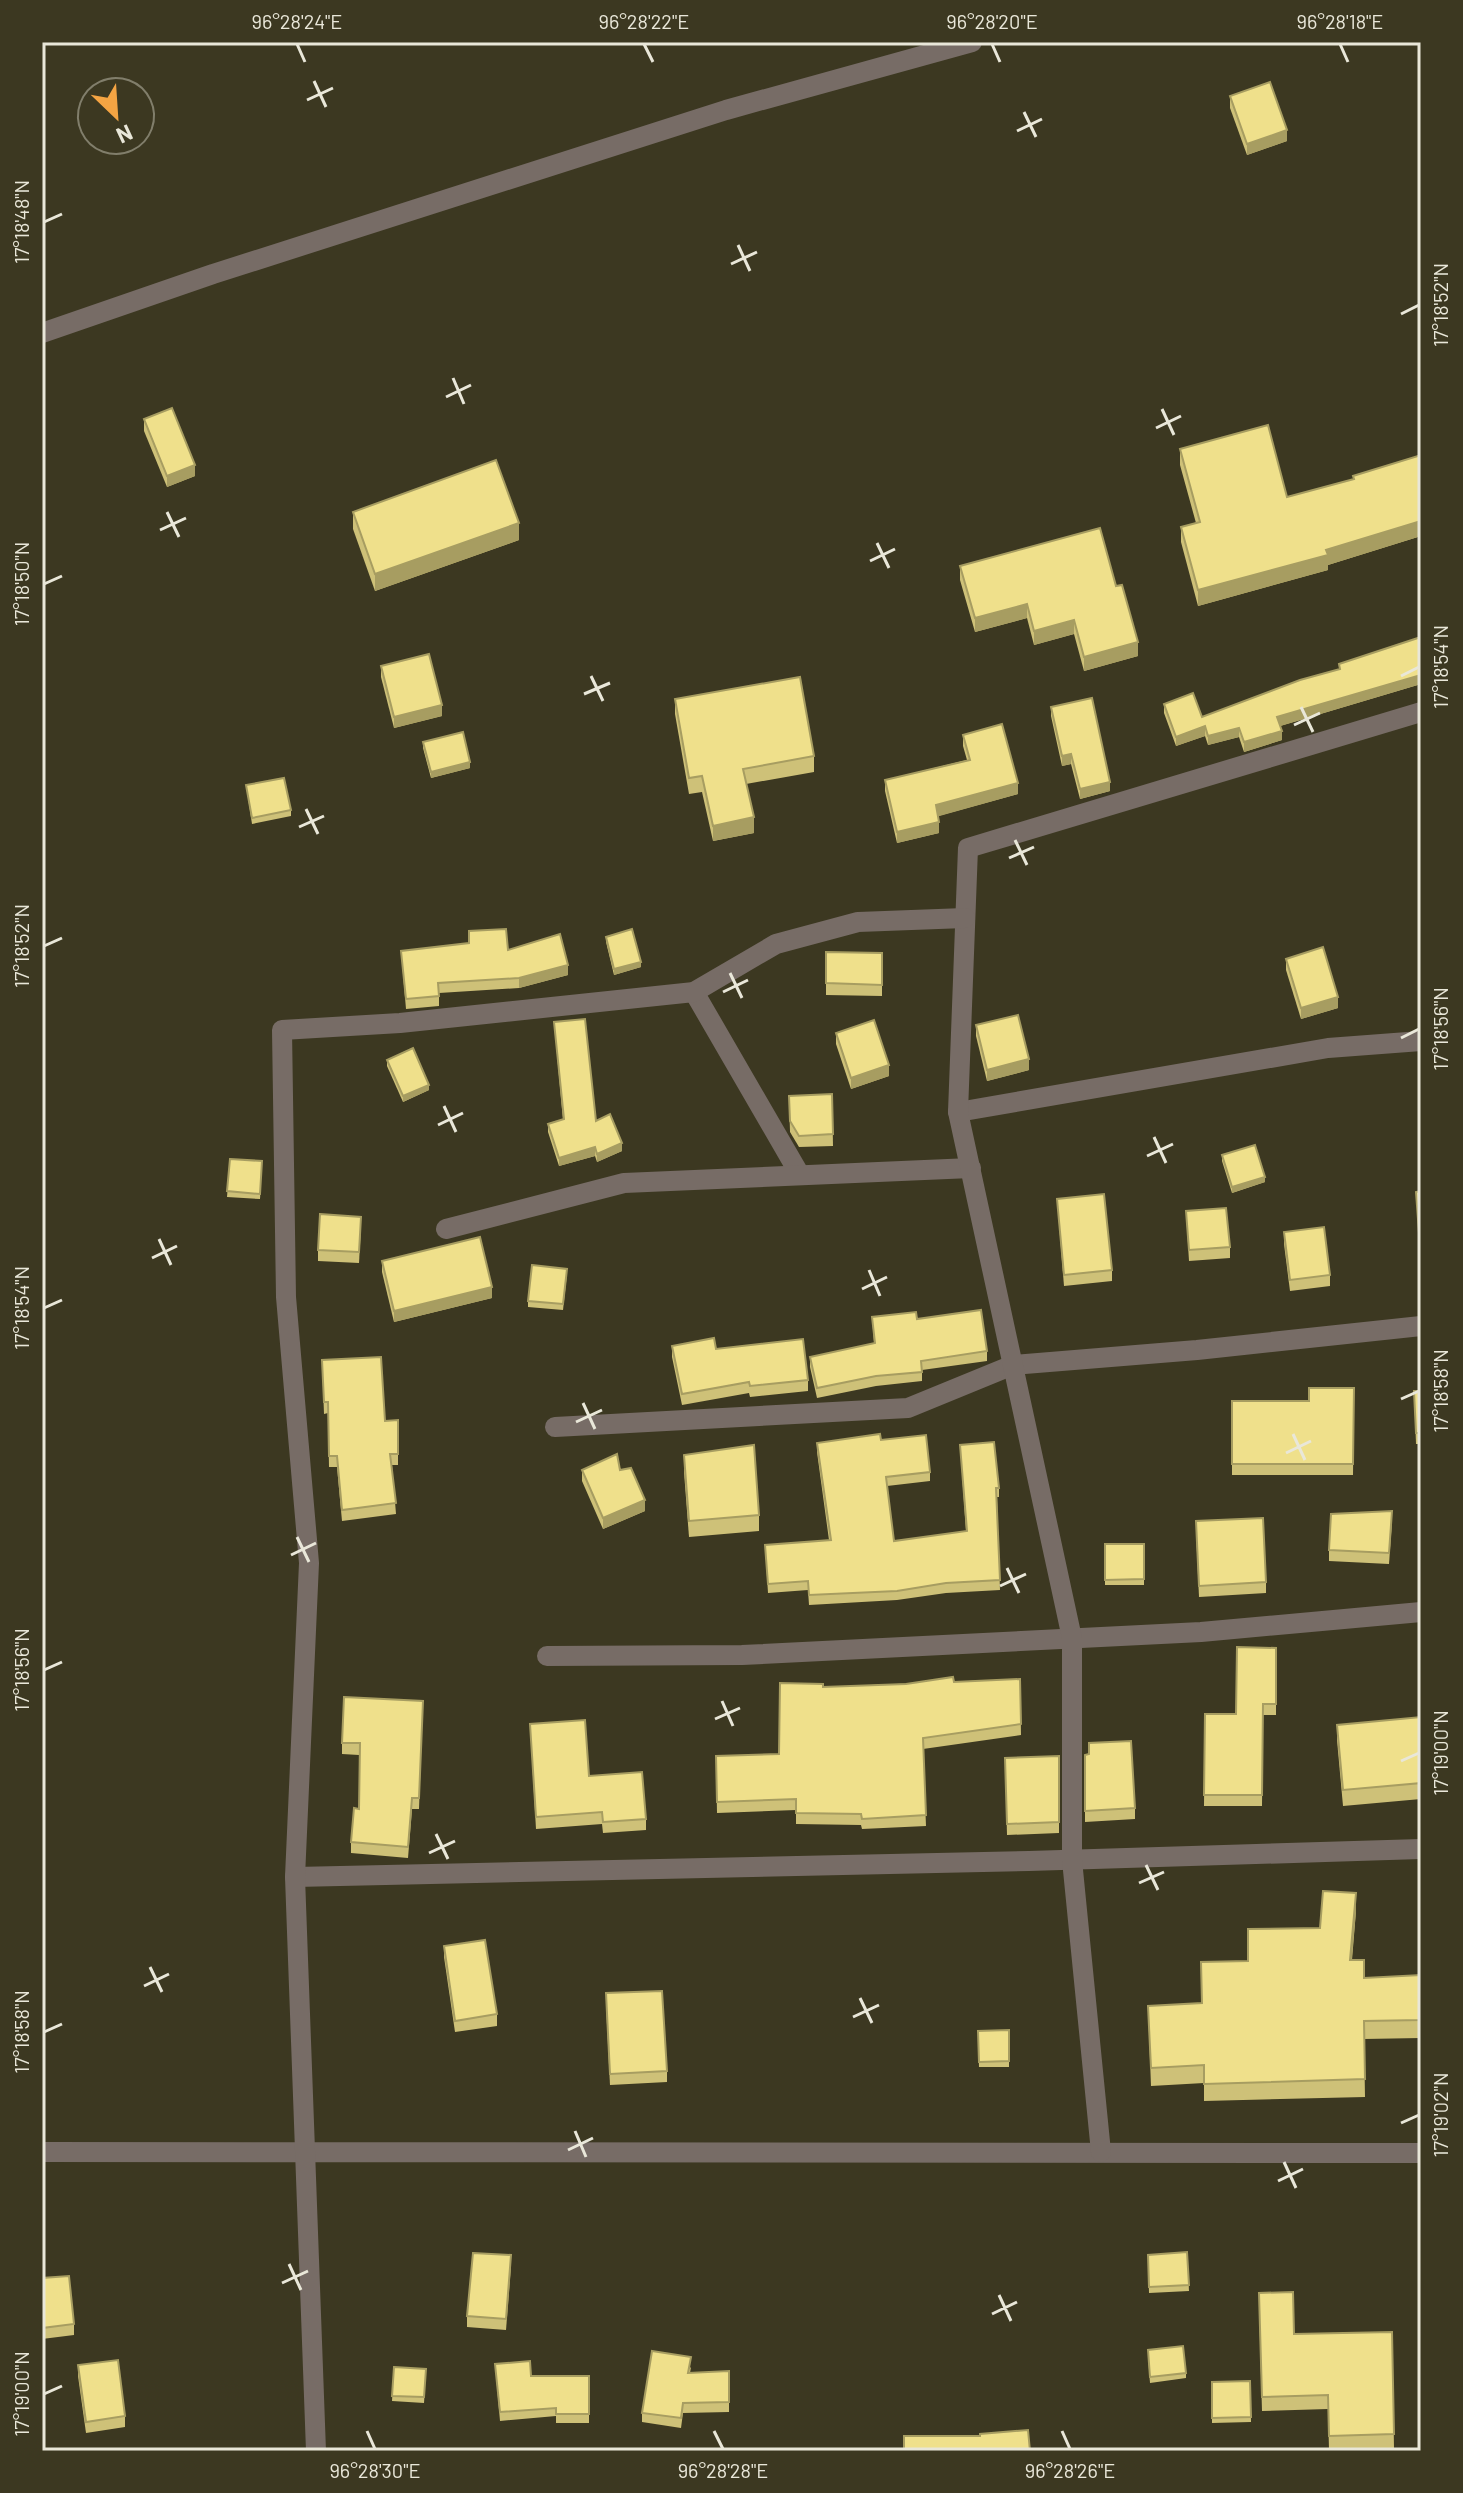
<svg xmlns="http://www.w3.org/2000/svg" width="1463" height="2493" font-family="Barlow,sans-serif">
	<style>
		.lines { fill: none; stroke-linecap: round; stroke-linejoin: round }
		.minor { stroke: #776c66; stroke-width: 20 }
		.wall { fill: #cec178 }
		.shaded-wall { fill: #a79d61 }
		.building { fill: #efe08b; stroke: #a79d61; stroke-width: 2 }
		.ticks { fill: none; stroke: #e9e7d9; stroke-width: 3 }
		.neatline { fill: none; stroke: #e9e7d9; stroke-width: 3 }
		.ticks-label { font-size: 20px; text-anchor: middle; fill: #e9e7d9 }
	</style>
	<rect width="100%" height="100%" fill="#3c3821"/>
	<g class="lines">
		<!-- minor -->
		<g class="minor">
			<polyline points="42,333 213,274 726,110 972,42"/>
			<polyline points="694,992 800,1175"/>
			<polyline points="958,1112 1328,1048 1421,1041"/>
			<polyline points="446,1229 624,1183 971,1168"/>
			<polyline points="555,1427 908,1408 1013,1365 1197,1350 1421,1326"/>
			<polyline points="547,1656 742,1655 1201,1632 1421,1612"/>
			<polyline points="295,1877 1029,1861 1421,1849"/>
			<polyline points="42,2152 1421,2153"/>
			<polyline points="1101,2152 1072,1860 1072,1638 958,1112 968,848 1421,712"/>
			<polyline points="316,2451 295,1877 309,1563 286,1297 282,1030 400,1023 694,992 776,944 858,922 965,918"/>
		</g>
	</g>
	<!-- wall -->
	<g class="wall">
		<polygon points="1230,96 1287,141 1247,155 1230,108"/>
		<polygon points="144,419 195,476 167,487 144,431"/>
		<polygon points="1180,449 1287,497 1353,479 1353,476 1421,455 1421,536 1328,565 1328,570 1198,606 1181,542 1181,527 1196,523 1180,465"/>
		<polygon points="353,512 519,540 375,591 353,529"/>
		<polygon points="960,566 1116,586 1138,656 1084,671 1074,634 1034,645 1027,618 975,632 960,580"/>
		<polygon points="1421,637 1421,684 1280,726 1282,740 1244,752 1239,737 1208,745 1205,736 1176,746 1164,713 1164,704 1202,717 1339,670 1339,664"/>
		<polygon points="381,666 442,716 394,728 381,677"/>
		<polygon points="675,699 814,756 814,772 746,784 754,833 713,841 702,792 689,794 675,714"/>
		<polygon points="1051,707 1110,791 1080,799 1071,764 1062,766 1051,716"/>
		<polygon points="963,735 1018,794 938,816 939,833 897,843 885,791 885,780 967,760 963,746"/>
		<polygon points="423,742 470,768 431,778 423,748"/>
		<polygon points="246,785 291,810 291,816 252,824"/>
		<polygon points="469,931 508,950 568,975 519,988 439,993 439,1006 406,1009 401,951 469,943"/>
		<polygon points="606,937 641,967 614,975 606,942"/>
		<polygon points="826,952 882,953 882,996 826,995"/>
		<polygon points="1286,959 1338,1008 1301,1019 1286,970"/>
		<polygon points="554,1022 596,1121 622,1151 597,1162 595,1156 559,1166 548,1132 548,1124 563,1120"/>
		<polygon points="976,1025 1029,1070 987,1081 976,1036"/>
		<polygon points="836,1033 889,1076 851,1089 836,1044"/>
		<polygon points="387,1060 429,1090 403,1102 387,1066"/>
		<polygon points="832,1094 833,1146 799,1147 790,1132 789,1096"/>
		<polygon points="1222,1155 1265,1182 1232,1193 1222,1161"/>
		<polygon points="230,1159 262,1161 260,1199 227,1197"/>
		<polygon points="1057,1199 1112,1270 1112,1281 1064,1286"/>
		<polygon points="1186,1211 1230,1247 1230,1258 1189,1261"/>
		<polygon points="361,1228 359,1263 318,1261 318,1250"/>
		<polygon points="1284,1232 1330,1275 1330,1286 1290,1291 1284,1244"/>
		<polygon points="382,1261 492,1298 394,1322 382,1272"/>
		<polygon points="567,1274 563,1310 528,1307 528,1301"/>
		<polygon points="872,1317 917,1319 987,1351 987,1361 922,1370 922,1381 876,1386 817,1398 810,1367 810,1357 874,1343"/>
		<polygon points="672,1346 716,1349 808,1380 808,1391 750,1397 749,1393 682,1405 672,1357"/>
		<polygon points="322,1360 385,1421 398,1420 398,1465 392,1465 396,1514 342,1521 337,1467 329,1467 328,1413 324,1414"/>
		<polygon points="1354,1388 1353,1475 1232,1475 1232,1401 1309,1401"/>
		<polygon points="1414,1391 1421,1391 1421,1444 1416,1444"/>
		<polygon points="881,1440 930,1472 930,1481 887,1486 894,1541 966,1531 960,1445 999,1488 999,1497 997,1497 1000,1590 946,1593 897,1600 809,1605 808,1590 768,1593 765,1545 829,1540 817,1452 817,1443"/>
		<polygon points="684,1455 759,1515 759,1531 689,1537 684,1472"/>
		<polygon points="582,1470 620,1470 645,1511 603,1529 582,1481"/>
		<polygon points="1392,1522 1389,1564 1329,1561 1329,1550"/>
		<polygon points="1196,1532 1266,1582 1266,1593 1199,1597"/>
		<rect x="1105" y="1544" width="39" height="41"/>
		<polygon points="1276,1648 1276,1715 1263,1715 1262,1806 1204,1806 1205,1714 1236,1714"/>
		<polygon points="1020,1679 1021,1735 923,1749 926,1826 862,1829 861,1825 796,1824 796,1810 717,1813 716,1756 779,1754 823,1687"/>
		<polygon points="423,1701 419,1809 412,1809 408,1858 351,1853 351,1842 359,1809 359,1755 342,1754 342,1743"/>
		<polygon points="1421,1717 1421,1799 1343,1806 1337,1740 1337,1725"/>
		<polygon points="530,1724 589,1776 646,1819 646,1830 603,1833 602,1824 536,1829"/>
		<polygon points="1085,1755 1135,1808 1135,1819 1085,1822"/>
		<polygon points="1059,1756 1059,1833 1007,1835 1005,1758"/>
		<polygon points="1356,1911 1352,1960 1364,1978 1421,1975 1421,2038 1364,2039 1365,2097 1204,2101 1204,2083 1151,2086 1148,2006 1202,2003 1248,1961"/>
		<polygon points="444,1946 497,2014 497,2026 455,2032 444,1957"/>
		<polygon points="606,2005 667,2071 667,2082 610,2085"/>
		<polygon points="1009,2030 1009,2067 979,2067 978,2031"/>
		<polygon points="1187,2252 1189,2291 1149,2293 1148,2255"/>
		<polygon points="511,2266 506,2330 467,2327 467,2316"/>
		<polygon points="42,2278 74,2324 74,2335 42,2339"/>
		<polygon points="1259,2307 1294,2334 1392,2332 1394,2448 1329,2450 1328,2409 1262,2411"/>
		<polygon points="1148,2356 1186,2373 1186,2378 1150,2383"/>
		<polygon points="495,2364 531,2376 589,2376 589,2423 556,2423 556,2416 500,2421"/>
		<polygon points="78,2365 125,2416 125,2427 86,2433 78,2376"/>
		<polygon points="394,2367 426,2369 424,2403 392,2401"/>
		<polygon points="691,2367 690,2373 729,2371 729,2412 683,2413 681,2428 642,2422 642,2413"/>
		<polygon points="1250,2381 1251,2422 1212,2423 1212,2382"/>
	</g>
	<!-- shaded-wall -->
	<g class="shaded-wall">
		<polygon points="1287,130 1287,141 1247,155 1247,144"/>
		<polygon points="195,465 195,476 167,487 167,476"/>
		<polygon points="1421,521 1421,536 1328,565 1328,570 1198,606 1198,590"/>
		<polygon points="519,523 519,540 375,591 375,574"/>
		<polygon points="1027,604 1027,618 975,632 975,618"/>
		<polygon points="1074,620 1074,634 1034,645 1034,631"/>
		<polygon points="1138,642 1138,656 1084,671 1084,657"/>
		<polygon points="1421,675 1421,684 1277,727 1277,717"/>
		<polygon points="442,705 442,716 394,728 394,717"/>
		<polygon points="1205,726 1205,736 1176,746 1176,737"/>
		<polygon points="1239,728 1239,737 1208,745 1208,736"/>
		<polygon points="1282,731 1282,740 1244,752 1244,742"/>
		<polygon points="1071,754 1071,764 1062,766 1062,756"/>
		<polygon points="470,762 470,768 431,778 431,772"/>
		<polygon points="1110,782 1110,791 1080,799 1080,789"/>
		<polygon points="1018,783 1018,794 936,817 936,805"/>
		<polygon points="754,817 754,833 713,841 713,826"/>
		<polygon points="939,822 939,833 897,843 897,832"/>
		<polygon points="641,962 641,967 614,975 614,969"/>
		<polygon points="568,965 568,975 519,988 519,978"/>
		<polygon points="1338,997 1338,1008 1301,1019 1301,1008"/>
		<polygon points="1029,1059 1029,1070 987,1081 987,1070"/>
		<polygon points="889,1065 889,1076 851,1089 851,1078"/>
		<polygon points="429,1085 429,1090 403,1102 403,1096"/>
		<polygon points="622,1143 622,1151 597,1162 597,1154"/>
		<polygon points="595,1147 595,1156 559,1166 559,1158"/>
		<polygon points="1265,1177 1265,1182 1232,1193 1232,1187"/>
		<polygon points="492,1287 492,1298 394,1322 394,1311"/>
		<polygon points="645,1500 645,1511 603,1529 603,1518"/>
		<polygon points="1356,1893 1356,1911 1350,1978 1350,1960"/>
	</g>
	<!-- building -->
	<g class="building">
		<polygon points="1270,82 1287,130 1247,144 1230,96"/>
		<polygon points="172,408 195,465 167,476 144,419"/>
		<polygon points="1268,425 1287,497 1354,479 1353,476 1421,455 1421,521 1326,550 1328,555 1198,590 1181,527 1200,522 1180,449"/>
		<polygon points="496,460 519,523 375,574 353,512"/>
		<polygon points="1100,528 1116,586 1122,585 1138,642 1084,657 1074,620 1034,631 1027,604 975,618 960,566"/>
		<polygon points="1421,637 1421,675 1277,717 1282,731 1244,742 1239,728 1208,736 1205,726 1176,737 1164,704 1193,693 1202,717 1300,680 1340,669 1339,664"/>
		<polygon points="429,654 442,705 394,717 381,666"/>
		<polygon points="800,677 814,756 743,769 754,817 713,826 702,776 689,778 675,699"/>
		<polygon points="1092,698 1110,782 1080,789 1071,754 1062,756 1051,707"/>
		<polygon points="1002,724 1018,783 936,805 939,822 897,832 885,780 970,760 963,735"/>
		<polygon points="463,732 470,762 431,772 423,742"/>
		<polygon points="284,778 291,810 252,818 246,785"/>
		<polygon points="506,929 508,950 560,934 568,965 519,978 438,983 439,996 406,999 401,951 469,943 469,931"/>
		<polygon points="632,929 641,962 614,969 606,937"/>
		<polygon points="1323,947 1338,997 1301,1008 1286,959"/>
		<polygon points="826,952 882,953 882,985 826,983"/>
		<polygon points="1018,1015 1029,1059 987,1070 976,1025"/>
		<polygon points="585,1019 596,1121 610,1114 622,1143 597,1154 595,1147 559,1158 548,1124 564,1119 554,1022"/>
		<polygon points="874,1020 889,1065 851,1078 836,1033"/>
		<polygon points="413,1048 429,1085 403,1096 387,1060"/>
		<polygon points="832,1094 833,1134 799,1136 790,1121 789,1096"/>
		<polygon points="1255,1145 1265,1177 1232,1187 1222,1155"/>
		<polygon points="230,1159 262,1161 260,1194 227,1191"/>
		<polygon points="1421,1191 1421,1260 1416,1192"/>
		<polygon points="1104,1194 1112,1270 1064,1275 1057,1199"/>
		<polygon points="1226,1208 1230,1247 1189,1250 1186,1211"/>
		<polygon points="320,1214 361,1217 359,1252 318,1250"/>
		<polygon points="1324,1227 1330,1275 1290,1280 1284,1232"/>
		<polygon points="480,1237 492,1287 394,1311 382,1261"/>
		<polygon points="532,1265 567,1269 563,1304 528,1301"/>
		<polygon points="981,1310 987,1351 921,1361 922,1372 876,1376 817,1388 810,1357 875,1343 872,1317 916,1312 917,1319"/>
		<polygon points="714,1338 716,1349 803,1339 808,1380 750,1386 749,1382 682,1394 672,1346"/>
		<polygon points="381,1357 385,1421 398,1420 398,1454 390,1454 396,1503 342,1510 337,1456 329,1456 328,1402 324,1402 322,1360"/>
		<polygon points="1309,1388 1354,1388 1353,1464 1232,1464 1232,1401 1309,1401"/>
		<polygon points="1414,1391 1421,1391 1421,1433 1416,1433"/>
		<polygon points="880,1434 881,1440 926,1435 930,1472 886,1477 894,1541 967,1531 960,1445 994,1442 999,1488 996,1488 1000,1580 946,1583 897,1591 809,1595 808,1581 768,1584 765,1545 831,1540 817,1443"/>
		<polygon points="754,1445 759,1515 689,1521 684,1455"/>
		<polygon points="617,1454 620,1470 631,1468 645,1500 603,1518 582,1470"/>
		<polygon points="1392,1511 1389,1553 1329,1550 1331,1514"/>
		<polygon points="1263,1518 1266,1582 1199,1586 1196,1521"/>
		<polygon points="1105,1544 1144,1544 1144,1579 1105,1580"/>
		<polygon points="1237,1647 1276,1648 1276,1704 1263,1704 1262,1795 1204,1795 1205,1714 1236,1714"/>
		<polygon points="953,1677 954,1682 1020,1679 1021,1724 923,1738 926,1815 862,1819 861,1814 796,1813 796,1799 717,1802 716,1756 779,1754 780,1683 823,1684 823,1687 906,1684"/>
		<polygon points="344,1697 423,1701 419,1798 412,1798 408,1847 351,1842 354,1808 359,1809 360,1743 342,1743"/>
		<polygon points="1421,1717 1421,1783 1343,1790 1337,1725"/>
		<polygon points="585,1720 589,1776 642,1772 646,1819 603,1822 602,1812 536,1817 530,1724"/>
		<polygon points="1131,1741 1135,1808 1085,1811 1085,1755 1089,1754 1089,1743"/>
		<polygon points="1059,1756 1059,1822 1007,1824 1005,1758"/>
		<polygon points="1323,1891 1356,1893 1350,1960 1364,1960 1364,1978 1421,1975 1421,2020 1364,2021 1365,2079 1204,2084 1204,2065 1151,2068 1148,2006 1202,2003 1201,1962 1248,1961 1248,1929 1320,1928"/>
		<polygon points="485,1940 497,2014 455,2021 444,1946"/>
		<polygon points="662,1991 667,2071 610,2074 606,1993"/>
		<polygon points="1009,2030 1009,2061 979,2062 978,2031"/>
		<polygon points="1187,2252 1189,2285 1149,2287 1148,2255"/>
		<polygon points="473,2253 511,2255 506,2319 467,2316"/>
		<polygon points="69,2276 74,2324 42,2328 42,2278"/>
		<polygon points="1293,2292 1294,2334 1392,2332 1394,2434 1329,2436 1328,2395 1262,2397 1259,2293"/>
		<polygon points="1183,2346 1186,2373 1150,2377 1148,2350"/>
		<polygon points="652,2351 691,2357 688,2373 729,2371 729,2402 683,2403 681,2418 642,2413"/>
		<polygon points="118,2360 125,2416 86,2422 78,2365"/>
		<polygon points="530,2361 531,2376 589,2376 589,2414 556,2414 556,2408 500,2412 495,2364"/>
		<polygon points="394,2367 426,2369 424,2397 392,2396"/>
		<polygon points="1250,2381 1251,2417 1212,2418 1212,2382"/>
		<polygon points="1028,2430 1030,2451 904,2451 904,2436 980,2436 980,2434"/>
	</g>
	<!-- ticks -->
	<path class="ticks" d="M297 44 305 62M644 44 653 62M992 44 1000 62M1340 44 1348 62M314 81 326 107M307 100 333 88M1024 112 1036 137M1017 131 1042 119M44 222 62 214M738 245 750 271M731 264 757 252M1401 314 1419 305M453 378 464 404M446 397 471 385M1162 409 1174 435M1156 428 1181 416M167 512 179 537M160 530 186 518M877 543 889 568M870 561 895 549M44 584 62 576M591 676 603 701M1401 676 1419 667M584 694 610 683M1301 707 1313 732M1294 725 1320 713M306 809 318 834M299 827 324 816M1015 840 1027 865M1009 858 1034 847M44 946 62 938M730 973 742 998M723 992 748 980M1401 1038 1419 1029M444 1106 456 1132M438 1125 463 1113M1154 1137 1166 1163M1147 1156 1173 1144M159 1239 171 1265M152 1258 177 1246M869 1270 880 1296M862 1289 887 1277M44 1308 62 1300M1401 1399 1419 1391M583 1403 595 1429M576 1422 602 1410M1293 1434 1305 1460M1286 1453 1311 1441M297 1537 309 1562M291 1555 316 1543M1007 1568 1019 1593M1000 1586 1026 1574M44 1670 62 1662M722 1701 733 1726M715 1719 740 1708M1401 1761 1419 1753M436 1834 448 1859M429 1853 455 1841M1146 1865 1158 1890M1139 1883 1164 1872M150 1967 162 1992M144 1986 169 1974M860 1998 872 2023M853 2017 879 2005M44 2032 62 2024M1401 2123 1419 2115M575 2131 586 2157M568 2150 593 2138M1284 2162 1296 2188M1278 2181 1303 2169M289 2264 301 2290M282 2283 308 2271M999 2295 1011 2321M992 2314 1017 2302M44 2394 62 2386M367 2431 375 2449M714 2431 723 2449M1062 2431 1070 2449"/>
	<!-- border -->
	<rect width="1463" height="2493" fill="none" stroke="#3c3821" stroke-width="88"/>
	<!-- north arrow -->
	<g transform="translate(116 116) rotate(155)"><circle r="38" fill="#3c3821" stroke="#817e6b" stroke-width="2"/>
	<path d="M0-6L14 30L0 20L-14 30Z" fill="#f4a443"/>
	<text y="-12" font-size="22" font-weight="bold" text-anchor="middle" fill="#e9e7d9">N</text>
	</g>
	<rect x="44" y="44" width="1375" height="2405" class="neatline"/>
	<g class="ticks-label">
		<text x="297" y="29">96°28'24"E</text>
		<text x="644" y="29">96°28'22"E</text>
		<text x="992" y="29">96°28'20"E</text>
		<text x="1340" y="29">96°28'18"E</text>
		<text transform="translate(22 222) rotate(-90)" y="7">17°18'48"N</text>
		<text transform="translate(1441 305) rotate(-90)" y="7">17°18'52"N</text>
		<text transform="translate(22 584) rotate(-90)" y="7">17°18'50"N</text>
		<text transform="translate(1441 667) rotate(-90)" y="7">17°18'54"N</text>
		<text transform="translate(22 946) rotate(-90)" y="7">17°18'52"N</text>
		<text transform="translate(1441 1029) rotate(-90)" y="7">17°18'56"N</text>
		<text transform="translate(22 1308) rotate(-90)" y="7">17°18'54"N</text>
		<text transform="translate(1441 1391) rotate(-90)" y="7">17°18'58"N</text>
		<text transform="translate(22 1670) rotate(-90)" y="7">17°18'56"N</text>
		<text transform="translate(1441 1753) rotate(-90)" y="7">17°19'00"N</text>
		<text transform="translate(22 2032) rotate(-90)" y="7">17°18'58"N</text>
		<text transform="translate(1441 2115) rotate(-90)" y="7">17°19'02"N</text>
		<text transform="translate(22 2394) rotate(-90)" y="7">17°19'00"N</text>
		<text x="375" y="2478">96°28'30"E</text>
		<text x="723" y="2478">96°28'28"E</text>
		<text x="1070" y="2478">96°28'26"E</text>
	</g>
</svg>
